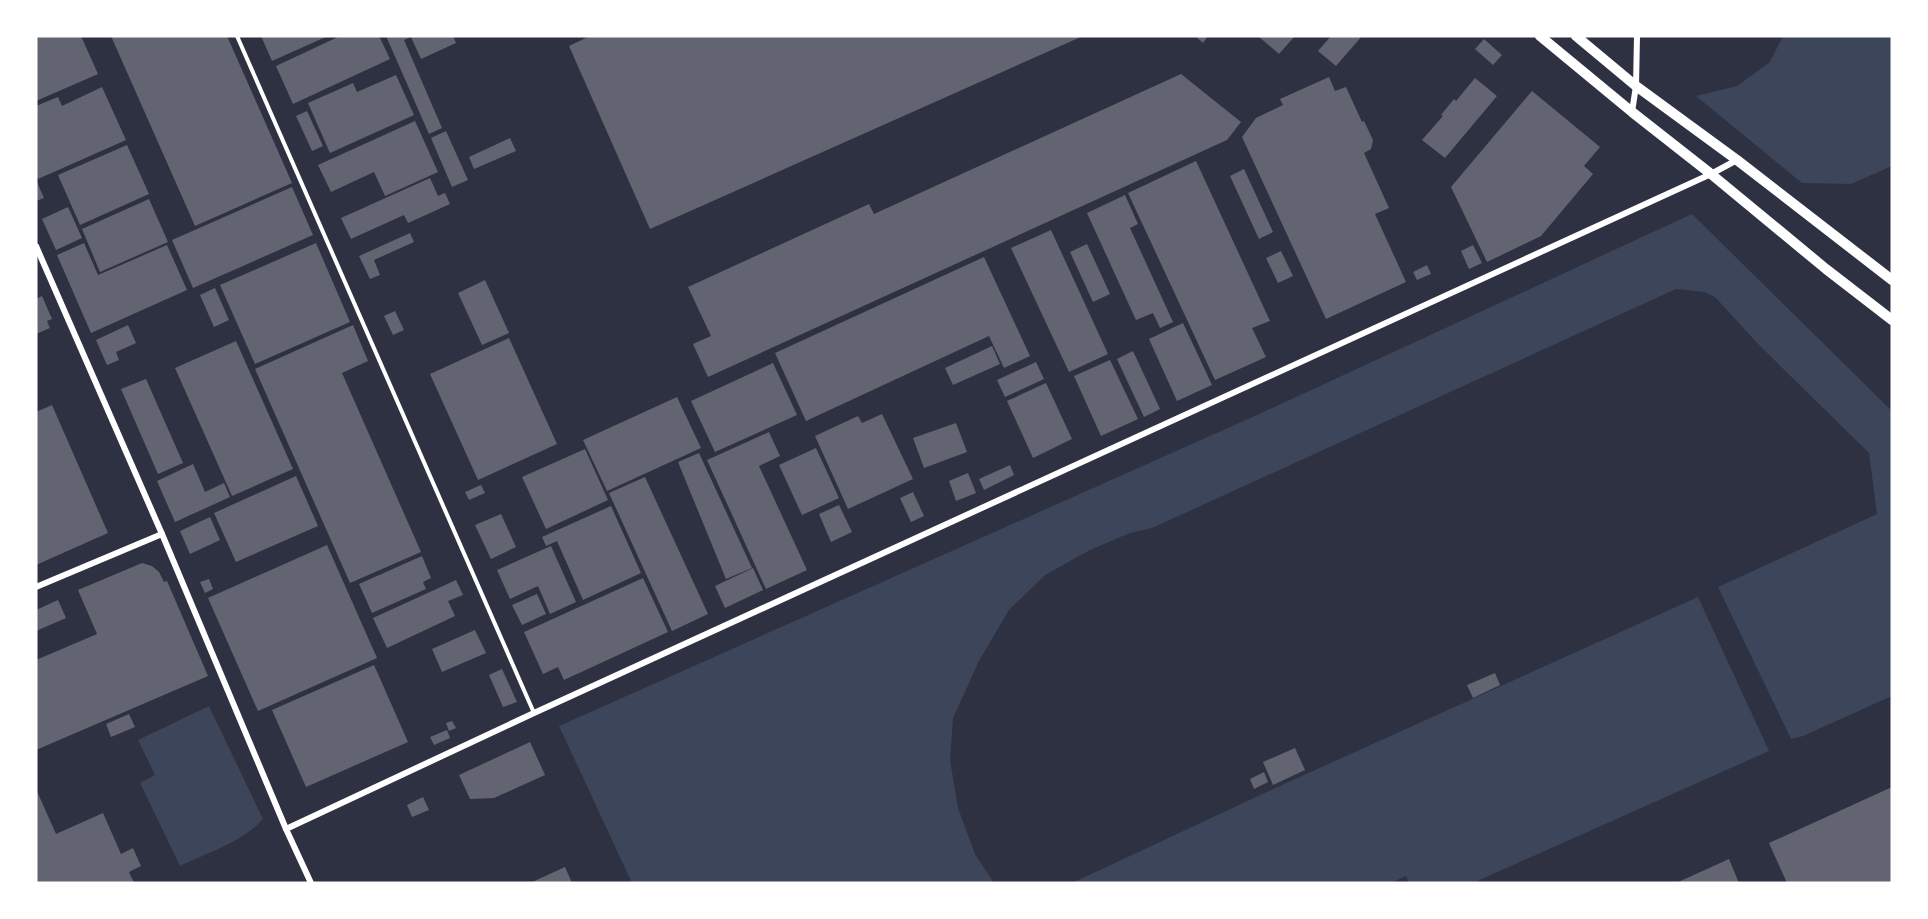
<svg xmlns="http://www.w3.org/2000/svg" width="1928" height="919" font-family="Raleway,sans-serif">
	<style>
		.green { fill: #3c4559 }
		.building { fill: #626471 }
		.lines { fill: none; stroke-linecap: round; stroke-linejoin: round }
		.service { stroke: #fff; stroke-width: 4 }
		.minor { stroke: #fff; stroke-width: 6 }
		.secondary { stroke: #fff; stroke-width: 10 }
	</style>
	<rect width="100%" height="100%" fill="#2d3142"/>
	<!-- green -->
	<g class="green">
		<polygon points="1783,36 1892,36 1892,166 1851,184 1802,183 1696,96 1737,86 1770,62"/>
		<polygon points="1692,214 1892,411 1892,696 1803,736 1791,739 1718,587 1877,514 1869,453 1759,345 1715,297 1704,292 1676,289 1152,528 1130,533 1090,550 1045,575 1009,610 979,661 953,718 950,760 958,808 975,854 994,883 632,883 559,726 1257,415"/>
		<polygon points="1698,597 1769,751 1473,883 1409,883 1406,876 1391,883 1072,883 1273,789"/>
		<path d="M209 706 263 819C243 842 207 853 180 866L140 783 155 775 138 740Z"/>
	</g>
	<!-- building -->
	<g class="building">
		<polygon points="36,36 81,36 98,74 36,101"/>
		<polygon points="111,36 227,36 292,183 195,226"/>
		<polygon points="261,36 328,36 272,61"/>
		<polygon points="340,36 379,36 390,59 293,104 276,66"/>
		<polygon points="386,36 453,36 456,43 421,59 411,37 404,40 442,128 429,134"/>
		<polygon points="590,36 1083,36 650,229 569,46"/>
		<polygon points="1195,36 1208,36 1203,43"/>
		<polygon points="1258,36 1295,36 1279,54"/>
		<polygon points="1331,36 1362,36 1336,66 1318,51"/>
		<polygon points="1484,39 1502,55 1493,65 1475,49"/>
		<polygon points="1181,74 1241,122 1227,140 708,377 693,344 711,336 688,287 869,204 874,214"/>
		<polygon points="396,75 414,115 330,153 308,103 353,83 357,92"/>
		<polygon points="1329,77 1335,91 1346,87 1362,122 1364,121 1373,140 1371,149 1364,153 1389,208 1375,214 1406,282 1326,319 1242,137 1256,118 1283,105 1280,99"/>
		<polygon points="1475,78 1497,96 1445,158 1422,140 1443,116 1441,115 1454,99 1456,101"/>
		<polygon points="102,87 126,140 38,179 36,175 36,106 58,97 62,106"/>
		<polygon points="1532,91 1600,147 1584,166 1593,174 1541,236 1487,262 1451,187"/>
		<polygon points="307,111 323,146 312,151 296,116"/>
		<polygon points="415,121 438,172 385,196 374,172 331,192 318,165"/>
		<polygon points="446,131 468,180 452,187 431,138"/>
		<polygon points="510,138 516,151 474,169 469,157"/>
		<polygon points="127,145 149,194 80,225 58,175"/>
		<polygon points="1196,161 1270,321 1252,328 1266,357 1215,380 1128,193"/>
		<polygon points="1244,169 1273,232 1259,239 1230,176"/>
		<polygon points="430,178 438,196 445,193 450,204 408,223 404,215 351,239 341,218"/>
		<polygon points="36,180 44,198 36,201"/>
		<polygon points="292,187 313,235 193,288 172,240"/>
		<polygon points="1125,195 1138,224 1130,228 1173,322 1160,328 1153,313 1136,320 1087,213"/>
		<polygon points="149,199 168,242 100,272 82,229"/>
		<polygon points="68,207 82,238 56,250 42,219"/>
		<polygon points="1051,230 1108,354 1069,372 1011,248"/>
		<polygon points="410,233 414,242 374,260 380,275 370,279 359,256"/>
		<polygon points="84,243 98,275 167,245 187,290 91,333 57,255"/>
		<polygon points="316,243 350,322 255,364 220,285"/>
		<polygon points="1087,244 1110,294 1093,302 1070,252"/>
		<polygon points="1473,245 1482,263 1469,269 1461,251"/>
		<polygon points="1281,251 1293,276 1278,283 1266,258"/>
		<polygon points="984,257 1030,356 1004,368 989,336 806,421 775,353"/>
		<polygon points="1427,265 1431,274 1417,280 1413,272"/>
		<polygon points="485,280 509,333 482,345 458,293"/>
		<polygon points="215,288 229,320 214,327 200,295"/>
		<polygon points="42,296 52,319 47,321 50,328 36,334 36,299"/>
		<polygon points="395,311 404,330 393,335 384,316"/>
		<polygon points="1183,323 1212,385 1177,401 1149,339"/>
		<polygon points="128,325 136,343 116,352 119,360 107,365 96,340"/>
		<polygon points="353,325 368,361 342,373 421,552 350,583 255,369"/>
		<polygon points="509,338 557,444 478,480 430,374"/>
		<polygon points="236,341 293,469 232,496 175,368"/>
		<polygon points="992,346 1000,364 953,385 945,368"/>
		<polygon points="1133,351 1160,409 1144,417 1117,359"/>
		<polygon points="1110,360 1138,419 1101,436 1074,376"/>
		<polygon points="1036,362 1044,379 1005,397 997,380"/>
		<polygon points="773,363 797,415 715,452 691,401"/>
		<polygon points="146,379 183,463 158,474 121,389"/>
		<polygon points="1046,383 1072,439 1033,458 1007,401"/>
		<polygon points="677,397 701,448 607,491 583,440"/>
		<polygon points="52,405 108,533 36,565 36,412"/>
		<polygon points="882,414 913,479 848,509 815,436 858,416 862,423"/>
		<polygon points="956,423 967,452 924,468 913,438"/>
		<polygon points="769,432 780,456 759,466 807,570 766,589 707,460"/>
		<polygon points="816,448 839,498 802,515 779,465"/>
		<polygon points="585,449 608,500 546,529 522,477"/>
		<polygon points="699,453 752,568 726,579 678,462"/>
		<polygon points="193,464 205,492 224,483 230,497 175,522 157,481"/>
		<polygon points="1010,465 1014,475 984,490 979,479"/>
		<polygon points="968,473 976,493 956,501 949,481"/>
		<polygon points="296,476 318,526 236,562 214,513"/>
		<polygon points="645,477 708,614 672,631 609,493"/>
		<polygon points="481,485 485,493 469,500 465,492"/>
		<polygon points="913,492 924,516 911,522 900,498"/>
		<polygon points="839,505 852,532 831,542 819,514"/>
		<polygon points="611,506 641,573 583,600 557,541 546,546 542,537"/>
		<polygon points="501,514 516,547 491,559 475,525"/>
		<polygon points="210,517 220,540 190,554 180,531"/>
		<polygon points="327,545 377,658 258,711 208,598"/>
		<polygon points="551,546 576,602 550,614 538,586 510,599 497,570"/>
		<polygon points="422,556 431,578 423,582 426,589 372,613 359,584"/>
		<polygon points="142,563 152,566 159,572 164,582 167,581 208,676 36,750 36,660 97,634 78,590"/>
		<polygon points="753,568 763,590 725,608 715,586"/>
		<polygon points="643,578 668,632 564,680 558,667 543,674 524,632"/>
		<polygon points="209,579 213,589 205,593 200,582"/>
		<polygon points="456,580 463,595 448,601 455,616 387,648 373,618"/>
		<polygon points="537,594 546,614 522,625 512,605"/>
		<polygon points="58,600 66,618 36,631 36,610"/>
		<polygon points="475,630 486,653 442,672 432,649"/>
		<polygon points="374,665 408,742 306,787 272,710"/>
		<polygon points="502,669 517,702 503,707 489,675"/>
		<polygon points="1495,673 1500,685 1473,698 1467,685"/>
		<polygon points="129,714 135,727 111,737 106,724"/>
		<polygon points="452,721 456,728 449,731 446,723"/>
		<polygon points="447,730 450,738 434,745 430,737"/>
		<polygon points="530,742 545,775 494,798 470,799 459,775"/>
		<polygon points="1295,748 1305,770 1273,785 1263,762"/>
		<polygon points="1264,772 1268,782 1254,789 1250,779"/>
		<polygon points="1892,787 1892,883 1787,883 1769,843"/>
		<polygon points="36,789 56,834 103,813 121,854 133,848 141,866 129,872 134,883 36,883"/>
		<polygon points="423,797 429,810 412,817 407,805"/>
		<polygon points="1729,859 1739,883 1676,883"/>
		<polygon points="565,867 572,883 530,883"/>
	</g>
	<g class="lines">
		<!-- service -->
		<polyline class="service" points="237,36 534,713"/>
		<!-- minor -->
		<g class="minor">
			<polyline points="1632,112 1636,86 1637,36"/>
			<polyline points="36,246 162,534 286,829 311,883"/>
			<polyline points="36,587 162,534"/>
			<polyline points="286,829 534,713 1711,174 1737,160"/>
		</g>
		<!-- secondary -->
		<g class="secondary">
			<polyline points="1540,36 1632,112 1711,174 1826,269 1892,320"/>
			<polyline points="1576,36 1636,86 1737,160 1892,280"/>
		</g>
	</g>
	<!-- border -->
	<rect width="1928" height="919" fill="none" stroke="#ffffff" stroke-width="75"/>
</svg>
